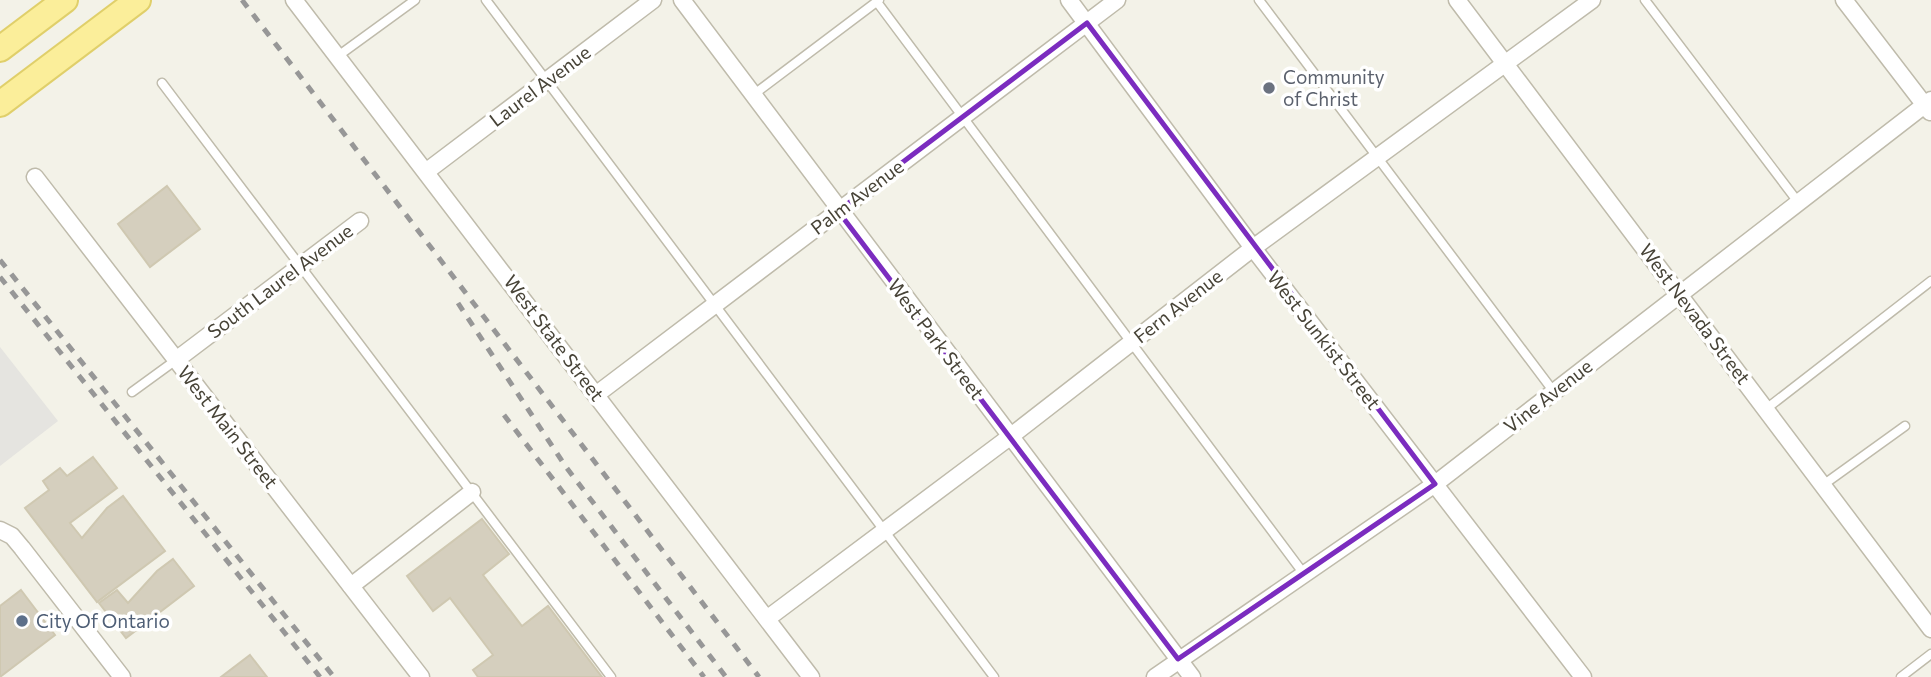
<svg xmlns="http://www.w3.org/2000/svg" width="1931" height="677" font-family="Commissioner,sans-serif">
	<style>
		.parking { fill: #e5e4e0 }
		.building { fill: #d5cfbe; stroke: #cfc8b1; stroke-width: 2 }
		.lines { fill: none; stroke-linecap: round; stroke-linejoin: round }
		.service-casing { stroke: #bfbbab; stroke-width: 11 }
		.minor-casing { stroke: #bfbbab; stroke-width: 19 }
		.primary-casing { stroke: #e0cf6a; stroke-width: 28 }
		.service { stroke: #fff; stroke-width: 8 }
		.minor { stroke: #fff; stroke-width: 16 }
		.primary { stroke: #fbee9a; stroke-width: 24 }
		.rail { stroke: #979797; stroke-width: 5; stroke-dasharray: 9 9; stroke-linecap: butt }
		.marked { fill: none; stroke: #7b2cbf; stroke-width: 5; stroke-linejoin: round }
		.worship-dot { fill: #6b7280; stroke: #fff; stroke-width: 2.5 }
		.service-dot { fill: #5c6f8a; stroke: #fff; stroke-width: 2.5 }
		.labels { text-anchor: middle; stroke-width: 7; stroke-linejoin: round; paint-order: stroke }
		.worship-label { font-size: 19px; fill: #5b616d; stroke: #fff; text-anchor: start }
		.street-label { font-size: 19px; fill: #474337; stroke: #fff }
		.service-label { font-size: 19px; fill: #4e5e75; stroke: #fff; text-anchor: start }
	</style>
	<rect width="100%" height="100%" fill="#f3f2e8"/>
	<!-- parking -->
	<polygon class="parking" points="0,347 58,421 0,466"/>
	<!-- building -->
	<g class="building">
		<polygon points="167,186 200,229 150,267 118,224"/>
		<polygon points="93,457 117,488 70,523 82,538 107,508 123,496 165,551 97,602 25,508 49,490 43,481 60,468 67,476"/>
		<polygon points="482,519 509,554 483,575 522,626 548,606 602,677 478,677 473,670 493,655 450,598 433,611 407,576"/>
		<polygon points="173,559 194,586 126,638 99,603 117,590 128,603 157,571"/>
		<polygon points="21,590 55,635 0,677 0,606"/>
		<polygon points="250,655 267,677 221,677"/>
	</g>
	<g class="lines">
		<defs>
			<g id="service">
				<polyline points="486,0 994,677"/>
				<polyline points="1259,0 1554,392"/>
				<polyline points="1645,0 1798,202"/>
				<polyline points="877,2 1304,574"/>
				<polyline points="338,56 415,0"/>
				<polyline points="162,83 611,677"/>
				<polyline points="753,95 879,0"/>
				<polyline points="132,392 176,360"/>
				<polyline points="1766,409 1931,281"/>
				<polyline points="1823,485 1905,426"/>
				<polyline points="1901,677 1931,654"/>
			</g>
			<g id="minor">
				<polyline points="294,0 811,677"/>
				<polyline points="682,0 1192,677"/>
				<polyline points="1069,0 1253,248 1583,677"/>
				<polyline points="1457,0 1931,629"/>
				<polyline points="1844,0 1930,112"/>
				<polyline points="427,171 653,0"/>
				<polyline points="35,177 421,677"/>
				<polyline points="176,360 360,221"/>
				<polyline points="597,394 1117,0"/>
				<polyline points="0,530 12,536 22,548 122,677"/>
				<polyline points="351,586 472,492"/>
				<polyline points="768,618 1011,436 1253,248 1592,0"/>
				<polyline points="1155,677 1435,484 1931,100"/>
			</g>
			<g id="primary">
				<polyline points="0,49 65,0"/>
				<polyline points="0,104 138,0"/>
			</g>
		</defs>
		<!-- service casing -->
		<use href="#service" class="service-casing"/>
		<!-- minor casing -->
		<use href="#minor" class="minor-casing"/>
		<!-- primary casing -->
		<use href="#primary" class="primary-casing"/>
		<!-- service -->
		<use href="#service" class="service"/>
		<!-- minor -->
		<use href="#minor" class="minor"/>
		<!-- primary -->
		<use href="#primary" class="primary"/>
		<!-- rail -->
		<g class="rail">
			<polyline points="242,0 759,677"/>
			<polyline points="0,260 334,677"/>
			<polyline points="0,277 320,677"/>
			<polyline points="458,303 566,467 726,677"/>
			<polyline points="504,415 704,677"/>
		</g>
	</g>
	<!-- marked area -->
	<path class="marked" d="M1087 23 1435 484 1178 659 838 211Z"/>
	<!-- markers -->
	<circle class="worship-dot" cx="1269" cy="88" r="7"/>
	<circle class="service-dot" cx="22" cy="621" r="7"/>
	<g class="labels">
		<!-- worship labels -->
		<g class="worship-label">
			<text x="1283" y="84">Community<tspan x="1283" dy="22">of Christ</tspan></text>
		</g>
		<!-- street labels -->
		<g class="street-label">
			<text transform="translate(540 86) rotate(-37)" y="7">Laurel Avenue</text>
			<text transform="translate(857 197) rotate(-37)" y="7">Palm Avenue</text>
			<text transform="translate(280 281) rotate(-37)" y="7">South Laurel Avenue</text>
			<text transform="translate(1178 306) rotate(-38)" y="7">Fern Avenue</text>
			<text transform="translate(1695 314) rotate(53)" y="7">West Nevada Street</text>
			<text transform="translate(554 338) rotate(53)" y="7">West State Street</text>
			<text transform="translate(936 339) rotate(53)" y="7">West Park Street</text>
			<text transform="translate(1324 340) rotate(52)" y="7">West Sunkist Street</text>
			<text transform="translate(1548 396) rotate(-38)" y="7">Vine Avenue</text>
			<text transform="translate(228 427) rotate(52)" y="7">West Main Street</text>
		</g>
		<!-- service labels -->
		<g class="service-label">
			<text x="36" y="628">City Of Ontario</text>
		</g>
	</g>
</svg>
